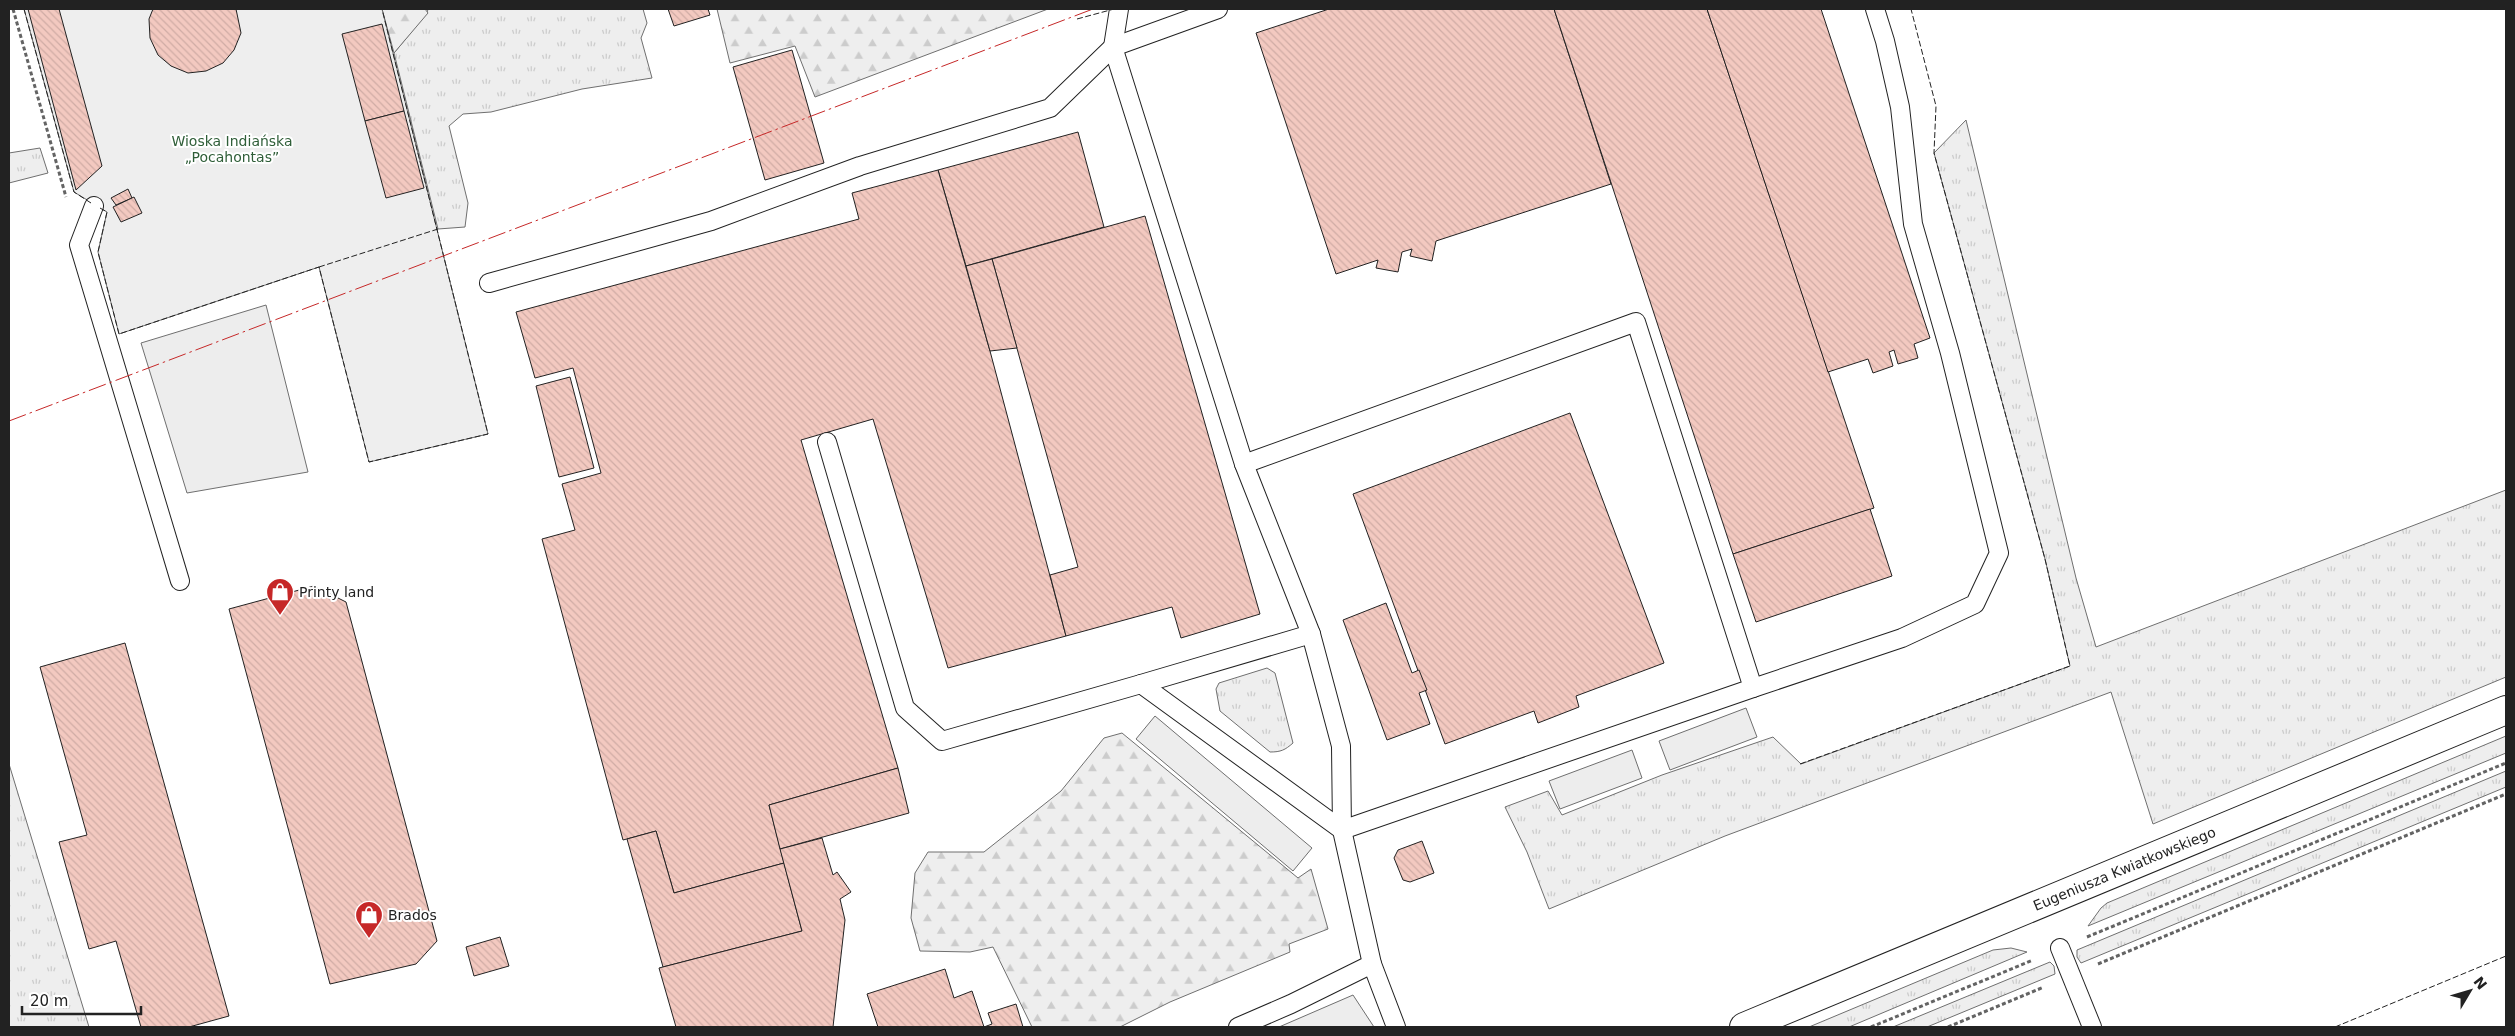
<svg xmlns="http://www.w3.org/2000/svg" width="2515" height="1036" font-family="'DejaVu Sans',sans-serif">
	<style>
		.grass { fill: url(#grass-tufts); stroke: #6f6f6f }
		.forest { fill: url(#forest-firs); stroke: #6f6f6f }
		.green { fill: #eee; stroke: #6f6f6f }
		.parking { fill: #ededed; stroke: #6f6f6f }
		.building { fill: url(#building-back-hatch); stroke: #222 }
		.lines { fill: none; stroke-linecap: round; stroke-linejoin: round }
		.service-casing { stroke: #222; stroke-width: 20 }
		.secondary-casing { stroke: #222; stroke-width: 30 }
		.path { stroke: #646464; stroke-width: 3; stroke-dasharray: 4 2.5; stroke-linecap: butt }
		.service { stroke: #fff; stroke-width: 18 }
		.secondary { stroke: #fff; stroke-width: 28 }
		.fence { stroke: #222; stroke-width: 1; stroke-dasharray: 6 2.5; stroke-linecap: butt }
		.power { stroke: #c62828; stroke-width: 1; stroke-dasharray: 18 4 2.5 4; stroke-linecap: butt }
		.labels { text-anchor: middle; stroke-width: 4; stroke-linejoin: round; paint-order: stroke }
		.park-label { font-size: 14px; fill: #2f5e38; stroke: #fff }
		.poi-label { font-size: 14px; fill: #222; stroke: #fff; text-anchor: start }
		.street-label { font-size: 14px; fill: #222; stroke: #fff }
	</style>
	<defs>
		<pattern id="grass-tufts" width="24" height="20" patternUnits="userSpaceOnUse" patternTransform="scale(1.25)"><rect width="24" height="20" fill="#eee"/><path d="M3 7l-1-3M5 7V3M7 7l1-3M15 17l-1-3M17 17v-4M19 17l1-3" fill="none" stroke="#ccc"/></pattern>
		<pattern id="forest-firs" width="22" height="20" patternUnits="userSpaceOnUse" patternTransform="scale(1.25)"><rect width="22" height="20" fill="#eee"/><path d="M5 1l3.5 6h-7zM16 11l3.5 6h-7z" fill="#ccc"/></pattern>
		<pattern id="building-back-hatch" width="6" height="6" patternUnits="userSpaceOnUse" patternTransform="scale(1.25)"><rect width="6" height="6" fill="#f3c9c0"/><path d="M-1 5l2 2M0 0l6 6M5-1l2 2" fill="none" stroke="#d0aca5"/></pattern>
	</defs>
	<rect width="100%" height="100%" fill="#fff"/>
	<!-- grass -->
	<g class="grass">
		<polygon points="428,9 643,9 647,23 641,38 652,78 582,89 491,112 463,114 449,126 468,203 465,227 438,229 394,53 427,13"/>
		<polygon points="1966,120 2076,578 2096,647 2506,490 2506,677 2153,824 2111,692 1725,836 1549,909 1527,852 1505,807 1548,791 1562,815 1662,775 1773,737 1801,764 2070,666 2045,559 1934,153"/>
		<polygon points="40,148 48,173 9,183 9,153"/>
		<path d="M1267 668 1275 673 1293 743C1285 750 1281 752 1270 752L1220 711 1216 689 1219 683Z"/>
		<polygon points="2506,736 2506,753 2088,926 2101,908 2107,903"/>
		<polygon points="9,764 89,1027 9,1027"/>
		<polygon points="2506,771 2506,787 2081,963 2077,957 2077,950"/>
		<polygon points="2011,948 2027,952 1849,1027 1809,1027 1993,950"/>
		<polygon points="2050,962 2054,966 2055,974 1927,1027 1893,1027"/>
	</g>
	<!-- forest -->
	<g class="forest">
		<polygon points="382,9 425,9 428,13 394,53"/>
		<polygon points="717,9 1048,9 815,97 795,46 730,63"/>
		<polygon points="1122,733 1298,878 1311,869 1328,929 1289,944 1290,952 1170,1002 1120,1027 1032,1027 993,947 970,952 920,951 911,918 915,873 928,852 984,852 1061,791 1104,738"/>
	</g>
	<!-- green -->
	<polygon class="green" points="24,9 382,9 488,434 369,462 319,267 119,334 98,252 107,212 74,192"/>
	<!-- parking -->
	<g class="parking">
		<polygon points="266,305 308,472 187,493 141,343"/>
		<polygon points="1746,708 1757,737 1670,770 1659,741"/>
		<polygon points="1155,716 1312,848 1293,871 1136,739"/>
		<polygon points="1632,750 1642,778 1560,809 1549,781"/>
		<polygon points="1353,995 1374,1027 1279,1027"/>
	</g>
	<!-- building -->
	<g class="building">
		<polygon points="28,9 59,9 102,166 76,190"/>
		<polygon points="153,9 236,9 241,33 234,50 223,63 206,71 188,73 171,66 158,55 150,38 149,19"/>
		<polygon points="668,9 708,9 710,15 674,26"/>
		<polygon points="1329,9 1554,9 1611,184 1436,241 1432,261 1410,256 1412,249 1402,252 1398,272 1376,268 1378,260 1336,274 1256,33"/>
		<polygon points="1554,9 1707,9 1874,508 1733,554"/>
		<polygon points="1707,9 1821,9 1930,338 1914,344 1918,358 1898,364 1894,350 1889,352 1893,366 1873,373 1868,359 1828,372"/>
		<polygon points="382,24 404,111 365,121 342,34"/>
		<polygon points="792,50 824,163 765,180 733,67"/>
		<polygon points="404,111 424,188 386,198 365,121"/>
		<polygon points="1078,132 1104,227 966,266 938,170"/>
		<polygon points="938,170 990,351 1066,636 948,668 873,419 801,440 898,768 769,805 784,863 674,893 656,831 623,840 542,539 575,530 562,484 601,473 573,368 535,378 516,312 859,219 852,193"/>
		<polygon points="128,189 132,198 116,205 111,198"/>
		<polygon points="134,197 142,213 121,222 113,207"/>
		<polygon points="1145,216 1260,614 1181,638 1172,607 1066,636 1050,575 1078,567 992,259"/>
		<polygon points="992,259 1017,348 990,351 966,266"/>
		<polygon points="570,377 594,468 559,477 536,386"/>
		<polygon points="1570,413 1664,663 1576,696 1579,707 1538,723 1534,711 1445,744 1353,494"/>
		<polygon points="1870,509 1892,576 1756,622 1733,554"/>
		<polygon points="314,586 346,602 437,941 416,964 330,984 229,609"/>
		<polygon points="1386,603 1412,673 1419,670 1427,690 1419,693 1430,724 1387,740 1343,620"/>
		<polygon points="125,643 229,1016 189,1027 141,1027 116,941 89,949 59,842 87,835 40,667"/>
		<polygon points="898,768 909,813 780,849 769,805"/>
		<polygon points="656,831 674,893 784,863 802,931 663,967 627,839"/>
		<polygon points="822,838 833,875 837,872 851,892 840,899 845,920 833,1027 676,1027 659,968 802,931 780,849"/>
		<polygon points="1422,841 1434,873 1410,882 1403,880 1394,858 1398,850"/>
		<polygon points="500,937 509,966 474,976 466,947"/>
		<polygon points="945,969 954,998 972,991 984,1027 992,1024 988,1013 1016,1004 1023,1027 878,1027 867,994"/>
	</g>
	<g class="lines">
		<defs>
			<g id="service">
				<polyline points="1119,9 1113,47 1244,464 1311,634 1141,684"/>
				<polyline points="94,206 79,245 180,581"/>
				<polyline points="489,283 711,221 860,166 1050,108 1113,47 1218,9"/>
				<polyline points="827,442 905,708 942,741 1141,684 1342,830 1372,964 1396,1027"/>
				<polyline points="1244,464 1636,322 1753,688 1342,830 1341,746 1311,634"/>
				<polyline points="1753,688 1902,638 1975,604 1999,553 1950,353 1913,224 1900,107 1885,41 1875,9"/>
				<polyline points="2060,948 2092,1027"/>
				<polyline points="1238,1027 1291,1004 1372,964"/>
			</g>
			<g id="secondary">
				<path id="s1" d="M1744 1027 2506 710"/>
			</g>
		</defs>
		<!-- service casing -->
		<use href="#service" class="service-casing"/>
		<!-- secondary casing -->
		<use href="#secondary" class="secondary-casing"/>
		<!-- path -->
		<g class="path">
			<polyline points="13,9 66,197"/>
			<polyline points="2087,937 2506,763"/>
			<polyline points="2098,964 2506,794"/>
			<polyline points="1871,1027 2033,960"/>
			<polyline points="1948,1027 2044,987"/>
		</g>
		<!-- service -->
		<use href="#service" class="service"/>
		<!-- secondary -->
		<use href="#secondary" class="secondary"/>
		<!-- fence -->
		<g class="fence">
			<polyline points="24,9 74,192 91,203"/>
			<polyline points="1077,19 1114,9"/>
			<polyline points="100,208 107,212 98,252 119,334 319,267 369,462 488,434 382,9"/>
			<polyline points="319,267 438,229"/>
			<polyline points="1800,764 2070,666 2045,559 1934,153 1936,106 1911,9"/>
			<polyline points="2335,1027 2506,956"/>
		</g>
		<!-- power -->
		<polyline class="power" points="9,421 1093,9"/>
	</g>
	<!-- icons -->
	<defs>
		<symbol id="shop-pin" viewBox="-11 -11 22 30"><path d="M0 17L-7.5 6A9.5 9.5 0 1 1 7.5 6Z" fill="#c62828" stroke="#fff"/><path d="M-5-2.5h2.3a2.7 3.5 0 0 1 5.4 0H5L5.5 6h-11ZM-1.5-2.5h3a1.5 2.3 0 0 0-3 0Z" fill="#fff"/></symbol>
	</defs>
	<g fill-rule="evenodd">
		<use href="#shop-pin" x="264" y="576" width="32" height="43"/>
		<use href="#shop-pin" x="353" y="899" width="32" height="43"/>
	</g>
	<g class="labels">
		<!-- park labels -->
		<g class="park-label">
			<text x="232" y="146">Wioska Indiańska<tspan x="232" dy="16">„Pocahontas”</tspan></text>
		</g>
		<!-- poi labels -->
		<g class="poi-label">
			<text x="299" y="597">Printy land</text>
			<text x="388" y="920">Brados</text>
		</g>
		<!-- street labels -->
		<g class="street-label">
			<text dy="5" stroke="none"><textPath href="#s1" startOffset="412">Eugeniusza Kwiatkowskiego</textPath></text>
		</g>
	</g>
	<!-- border -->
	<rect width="2515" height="1036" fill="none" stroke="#222222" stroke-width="20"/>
	<!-- north arrow -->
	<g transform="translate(2470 991) rotate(52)" stroke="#ffffff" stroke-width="4" paint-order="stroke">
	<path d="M0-4L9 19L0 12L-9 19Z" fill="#222222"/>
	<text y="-8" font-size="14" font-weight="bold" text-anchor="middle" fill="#222222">N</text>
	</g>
	<!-- scale -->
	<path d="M22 1006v8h119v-8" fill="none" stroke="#222222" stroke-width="2.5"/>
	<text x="30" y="1006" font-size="15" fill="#222222" stroke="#ffffff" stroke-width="4" paint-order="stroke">20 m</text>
</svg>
